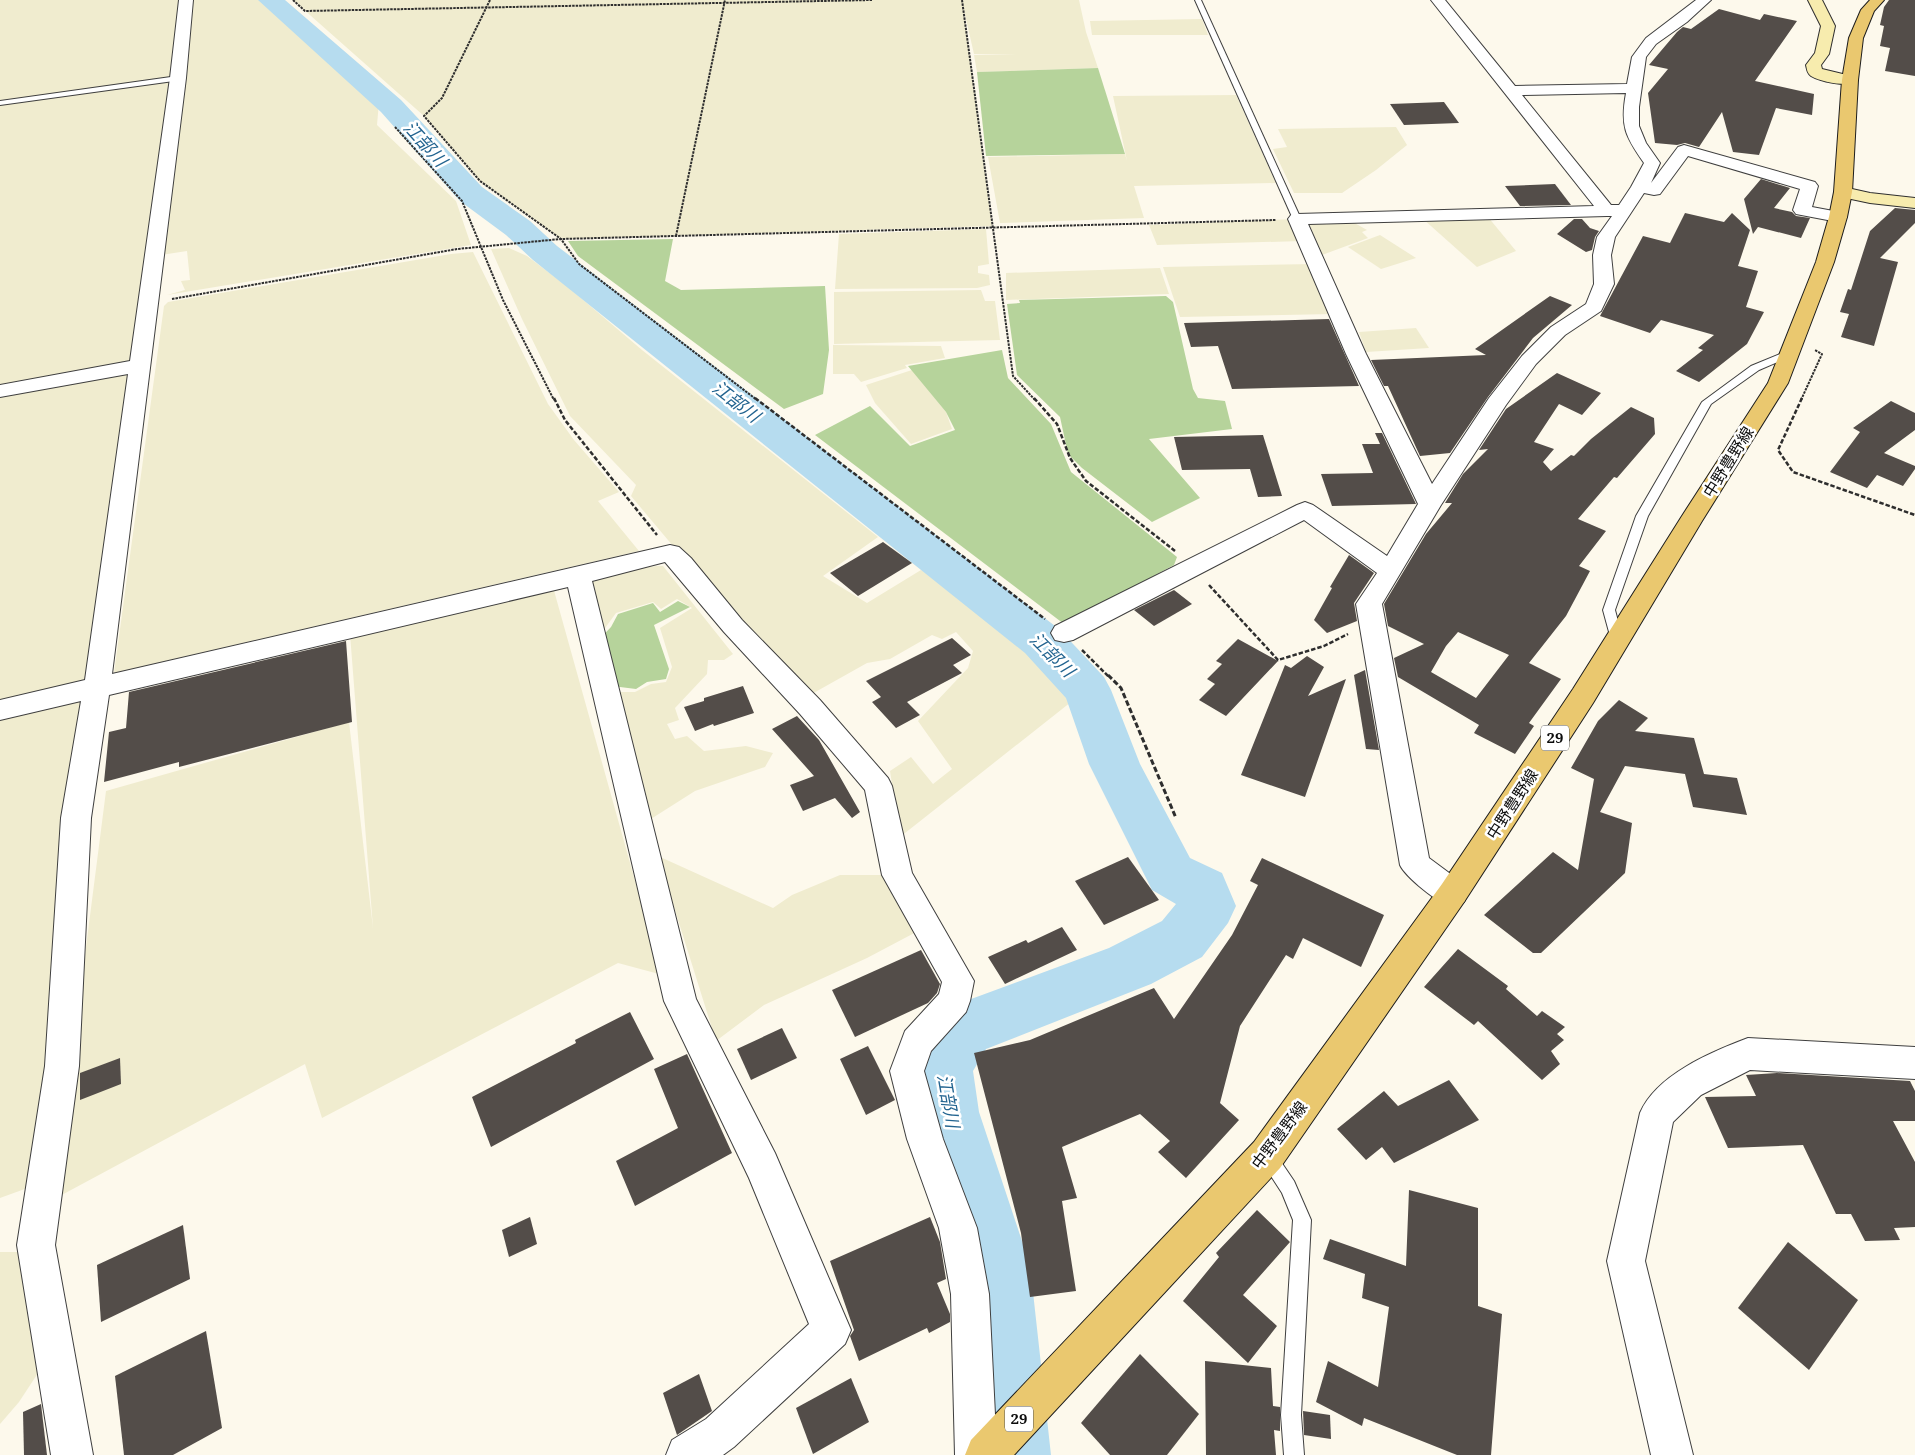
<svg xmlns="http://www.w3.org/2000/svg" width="1915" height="1455" font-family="'Noto Serif','Noto Sans JP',serif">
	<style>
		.farmland { fill: #f0eccf }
		.forest { fill: #b6d39b }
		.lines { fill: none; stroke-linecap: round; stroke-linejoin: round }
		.river { fill: #b6dcef; fill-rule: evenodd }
		.building { fill: #534d49; fill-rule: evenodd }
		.lane-casing { stroke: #3f3f3f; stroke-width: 2 }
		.street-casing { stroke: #3f3f3f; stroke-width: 2 }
		.secondary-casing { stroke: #2e2e2e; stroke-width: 2 }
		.primary-casing { stroke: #1d1d1d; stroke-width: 2 }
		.path-far2 { stroke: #2e2e2e; stroke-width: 2; stroke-dasharray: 2.5 1; stroke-linecap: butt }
		.path-far1 { stroke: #2e2e2e; stroke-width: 2.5; stroke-dasharray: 4.5 2; stroke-linecap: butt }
		.path { stroke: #2e2e2e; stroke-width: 3; stroke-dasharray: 5.5 2.5; stroke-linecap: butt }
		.lane { fill: #fff; fill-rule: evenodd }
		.street { fill: #fff; fill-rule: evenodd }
		.secondary { fill: #f7ecae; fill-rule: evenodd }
		.primary { fill: #eac86f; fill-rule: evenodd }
		.labels { text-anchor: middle; stroke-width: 5; stroke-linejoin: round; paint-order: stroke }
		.shield { fill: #fff; stroke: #555; stroke-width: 1 }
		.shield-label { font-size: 15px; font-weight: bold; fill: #0c0c0c }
		.street-label { font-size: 16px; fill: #0c0c0c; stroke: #fff }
		.water-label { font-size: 18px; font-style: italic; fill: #226490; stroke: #fff }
	</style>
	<rect width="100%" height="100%" fill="#fdf9ec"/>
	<!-- farmland -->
	<g class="farmland">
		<polygon points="0,0 186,0 88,684 0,704"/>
		<polygon points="190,0 264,0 379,102 377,125 456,201 471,245 167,295 185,290 181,281 190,280 187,251 161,255"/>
		<polygon points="293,0 1079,0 1086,32 1098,68 977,72 974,55 1017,54 974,54 963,6 992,226 561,239 480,181 424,116"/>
		<polygon points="1202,19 1208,35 1092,35 1090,21"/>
		<polygon points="1236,95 1276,183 1134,186 1144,218 1000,223 988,157 1125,154 1127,161 1113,96"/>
		<polygon points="1396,127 1407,145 1376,170 1342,193 1294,193 1273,149 1287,147 1278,129"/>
		<polygon points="1488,217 1516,251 1477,267 1422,218"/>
		<polygon points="1297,219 1302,241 1157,245 1149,225"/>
		<polygon points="1351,221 1367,230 1362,232 1368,238 1322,255 1309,223"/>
		<polygon points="986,229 989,264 978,266 978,273 989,275 990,285 977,288 835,289 839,234"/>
		<polygon points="1380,235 1416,258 1381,269 1348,247"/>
		<polygon points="509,248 527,256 568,287 642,350 878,537 823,576 867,603 921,570 972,601 1026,638 1053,664 1071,702 900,837 890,771 911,757 933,784 952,769 918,721 968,668 973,651 956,632 942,639 932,635 890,659 867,663 810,695 715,596 631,496 636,485 570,416 522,319 491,249"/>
		<polygon points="473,252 548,404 574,440 619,492 598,501 639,551 114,673 164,306 168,302 451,254"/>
		<polygon points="1314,264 1334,314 1180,317 1163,267"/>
		<polygon points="1160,268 1169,294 1006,300 1006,273"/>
		<polygon points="981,290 985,301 995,301 1000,340 834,344 834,292"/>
		<polygon points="1416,328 1429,348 1366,352 1359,332"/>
		<polygon points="833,345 941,346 945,358 905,365 907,368 861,382 854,374 833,374"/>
		<polygon points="912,370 946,412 952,429 911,444 875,403 866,385"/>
		<polygon points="656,566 663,566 733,654 724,660 708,660 707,674 675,708 679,720 667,724 675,739 687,736 704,751 746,746 773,753 765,767 695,791 643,824 611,692 635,692 651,684 666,682 672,667 660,628 692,608 677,599 661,609 653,602 616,613 600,635 586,577"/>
		<polygon points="553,587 656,956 659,974 618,963 322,1118 305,1064 58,1197 81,986 106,791 349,722 373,928 350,634"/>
		<polygon points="84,696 52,1046 33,1186 0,1198 0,716"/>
		<polygon points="658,856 773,908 792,895 840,875 886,875 920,930 867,958 764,1005 716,1041"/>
		<polygon points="0,1252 21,1252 38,1373 19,1402 0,1424"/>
	</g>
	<!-- forest -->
	<g class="forest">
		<polygon points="1098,68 1125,154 986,156 977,72"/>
		<polygon points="673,239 665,281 681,290 825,286 829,350 823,394 784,409 578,256 568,241"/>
		<polygon points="1166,296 1173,302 1193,389 1198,398 1225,401 1232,429 1149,439 1200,498 1152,522 1082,468 1068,454 1060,417 1017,375 1007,304 1020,303 1019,300"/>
		<polygon points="1002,350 1008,378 1051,424 1071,472 1177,557 1174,565 1064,624 815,435 870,406 910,446 955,430 946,412 908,366"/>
		<polygon points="678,601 690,607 654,625 669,669 666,679 647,682 636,689 620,687 612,689 593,646 611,627 618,614 653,603 660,612"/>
	</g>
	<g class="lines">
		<!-- river -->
		<polygon class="river" points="258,0 285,0 401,100 482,187 530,221 557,246 1059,629 1104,677 1111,690 1140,764 1190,858 1222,873 1236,906 1228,923 1202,957 1151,984 986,1049 973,1071 979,1112 1030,1265 1051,1455 975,1455 962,1265 915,1112 910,1066 919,1045 944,1009 1109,948 1162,921 1176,904 1152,890 1089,764 1066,698 1025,653 533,260 506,235 460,201 381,112"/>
	</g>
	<!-- building -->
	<g class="building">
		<polygon points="1889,0 1915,0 1915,76 1885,71 1890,48 1880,46 1884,26 1880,25 1884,7"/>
		<polygon points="1719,9 1760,20 1764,14 1797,21 1755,81 1814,94 1812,115 1776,108 1759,155 1733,152 1722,112 1699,147 1685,143 1677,145 1655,143 1648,93 1668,69 1649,65 1677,32 1683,27 1691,29"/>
		<polygon points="1444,102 1459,123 1404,125 1390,104"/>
		<polygon points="1761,179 1790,188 1774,208 1792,212 1796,216 1810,218 1801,238 1758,227 1753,234 1744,199"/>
		<polygon points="1555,184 1571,205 1520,206 1505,186"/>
		<polygon points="1895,208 1915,210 1915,223 1880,258 1898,262 1874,346 1841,337 1849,314 1840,312 1848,289 1851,290 1870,231"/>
		<polygon points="1685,213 1724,222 1732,213 1750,230 1738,266 1758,271 1746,307 1764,312 1747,344 1699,382 1676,371 1703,350 1698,348 1714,335 1661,320 1650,333 1600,316 1643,236 1670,243"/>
		<polygon points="1574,219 1582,219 1590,228 1599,231 1595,237 1592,250 1586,252 1557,234"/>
		<polygon points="1550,296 1572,305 1533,338 1488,397 1450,453 1420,456 1388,386 1384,386 1371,360 1486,355 1475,349"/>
		<polygon points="1329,319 1359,386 1232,389 1218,346 1191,347 1184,323"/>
		<path d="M1557 373 1601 393 1582 415 1559 404 1534 442 1554 449 1543 462 1551 471 1571 455 1574 456 1591 439 1631 407 1654 418 1655 434 1617 478 1614 477 1578 519 1606 531 1579 566 1590 571 1566 616 1529 663 1561 679 1529 723 1534 726 1515 754 1474 733 1479 725 1398 677 1394 658 1424 644 1388 626 1384 604 1426 534 1452 503H1445L1463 474 1488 449 1479 450 1506 409ZM1458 632 1509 655 1476 698 1431 672 1446 646Z"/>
		<polygon points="1891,401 1915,413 1915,430 1884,453 1915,466 1915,469 1903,486 1877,475 1867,488 1830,472 1860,432 1853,428"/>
		<polygon points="1375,433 1382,433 1416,504 1332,506 1321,474 1373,473 1362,444 1380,444"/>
		<polygon points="1263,435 1282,496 1258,497 1250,469 1182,470 1174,437"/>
		<polygon points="883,542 912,563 858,596 830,573"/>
		<polygon points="1349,555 1374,573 1354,603 1357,621 1327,633 1314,620 1332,588 1330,587"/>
		<polygon points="1174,590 1192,604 1154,626 1134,610"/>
		<polygon points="952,638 971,655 953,665 962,673 907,702 920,715 896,728 872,702 881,697 866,681"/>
		<polygon points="1238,639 1278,661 1226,716 1199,700 1215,684 1207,679 1222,664 1216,661"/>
		<polygon points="346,641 352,722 179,767 179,762 104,782 109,732 126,728 129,692"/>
		<polygon points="1307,656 1324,667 1308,696 1346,679 1305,797 1241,775 1285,665 1291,668"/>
		<polygon points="1365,670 1379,750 1366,749 1354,675"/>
		<polygon points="743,686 754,713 714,726 713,724 695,731 684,707 704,701 704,698"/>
		<polygon points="1619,700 1648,718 1635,731 1694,738 1704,774 1737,778 1747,815 1693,807 1685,774 1625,766 1600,812 1632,823 1625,873 1541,953 1533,953 1484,915 1553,852 1578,870 1594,779 1571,768 1598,721"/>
		<polygon points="797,716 819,740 860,812 852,818 835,798 803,811 790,785 814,776 772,729"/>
		<polygon points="1128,857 1159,900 1104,925 1075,881"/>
		<polygon points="1262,858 1384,915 1361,967 1303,938 1293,959 1286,955 1240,1026 1220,1103 1239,1120 1186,1178 1158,1152 1170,1141 1140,1114 1062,1147 1077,1198 1062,1201 1076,1291 1030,1297 1021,1233 974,1053 1030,1040 1154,988 1174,1019 1232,935 1258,885 1250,881"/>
		<polygon points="1062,927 1077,950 1005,984 988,957 1026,940 1028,943"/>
		<polygon points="1458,949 1508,986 1506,989 1537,1016 1542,1011 1565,1027 1557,1034 1564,1040 1551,1051 1560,1064 1542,1080 1478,1021 1474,1025 1424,987"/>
		<polygon points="921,950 940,984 937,993 928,1003 855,1037 832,990"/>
		<polygon points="630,1012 654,1059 491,1147 472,1097 576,1043 575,1040"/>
		<polygon points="782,1028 797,1058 751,1080 737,1049"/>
		<polygon points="868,1046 895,1100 866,1115 840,1059"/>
		<polygon points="687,1054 732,1153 635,1206 616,1161 678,1128 654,1069"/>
		<polygon points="120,1058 121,1084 80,1100 80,1073"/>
		<polygon points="1777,1073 1910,1081 1915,1091 1915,1121 1893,1121 1915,1162 1915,1227 1894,1228 1900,1240 1865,1241 1851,1214 1836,1214 1803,1145 1728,1148 1705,1097 1756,1096 1746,1075"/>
		<polygon points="1449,1080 1479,1120 1394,1163 1382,1147 1366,1160 1337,1129 1384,1091 1398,1106"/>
		<polygon points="1409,1190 1478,1208 1478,1306 1502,1314 1491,1455 1457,1455 1364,1418 1362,1426 1316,1402 1328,1361 1378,1387 1389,1307 1362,1298 1365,1274 1323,1259 1330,1239 1406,1266"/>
		<polygon points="1257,1210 1290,1242 1243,1295 1277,1326 1248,1363 1183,1301 1219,1257 1216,1253"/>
		<polygon points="530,1217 537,1244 509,1257 502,1230"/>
		<polygon points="930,1217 940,1242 946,1279 937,1283 950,1314 950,1322 929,1333 927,1328 859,1361 850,1336 854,1330 830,1261"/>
		<polygon points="183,1225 190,1279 101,1322 97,1265"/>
		<polygon points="1788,1242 1858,1300 1809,1370 1738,1308"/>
		<polygon points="206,1331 222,1428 173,1455 124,1455 115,1376"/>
		<polygon points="1140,1354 1199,1414 1167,1455 1110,1455 1081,1423"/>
		<polygon points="1205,1361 1271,1368 1273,1406 1280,1407 1280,1431 1274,1430 1276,1455 1206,1455"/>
		<polygon points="699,1374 712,1411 677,1435 663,1393"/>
		<polygon points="851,1378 869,1422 813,1454 796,1408"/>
		<polygon points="41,1404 47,1455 24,1455 23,1412"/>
		<polygon points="1303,1411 1330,1415 1331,1439 1304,1435"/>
	</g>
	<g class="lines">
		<defs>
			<g id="lane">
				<polygon points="1195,0 1201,0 1301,219 1300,221 1294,221 1293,219"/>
				<polygon points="178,76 182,78 181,80 0,105 0,101"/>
				<polygon points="1790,350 1795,353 1794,355 1759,370 1711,404 1648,516 1615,610 1623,640 1622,643 1612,643 1603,610 1636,516 1702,402 1751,366"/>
				<polygon points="1267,1147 1273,1150 1294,1181 1311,1220 1301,1415 1304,1455 1284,1455 1281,1415 1293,1220 1282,1193 1258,1156 1261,1150"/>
			</g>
			<g id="street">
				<polygon points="179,0 193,0 186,78 112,674 670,545 679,547 691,558 742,620 820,700 888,778 892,786 912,873 974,981 970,1001 966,1012 931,1051 924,1071 943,1139 977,1228 989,1294 997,1455 955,1455 951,1294 939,1228 907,1139 890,1071 905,1031 939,994 942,982 882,875 865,790 800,714 724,632 665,562 592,581 696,999 775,1153 851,1330 845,1344 734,1447 723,1455 666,1455 672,1440 706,1419 809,1324 749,1178 664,1001 568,587 109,695 91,818 79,1066 55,1245 93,1455 51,1455 17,1245 45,1066 61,818 81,701 0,720 0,700 85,680 128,374 0,397 0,385 130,361 170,78"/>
				<path d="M1431 0H1445L1515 86 1627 84 1632 57 1646 38 1696 0H1711L1687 22 1656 44 1646 57 1639 107V126L1646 143 1660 163 1651 183 1678 147 1684 145 1815 182 1818 186 1812 207 1844 213 1847 217 1844 221 1838 222 1796 214 1793 210 1800 189 1688 156 1660 194 1654 195 1644 193 1615 237 1611 255 1614 284 1601 311 1565 335 1536 364 1506 405 1441 505 1382 604 1429 858 1464 884 1468 893 1464 902C1461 903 1456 906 1452 906 1439 905 1405 876 1400 865L1356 604 1377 573 1304 520 1073 640 1064 642 1055 640 1051 633 1055 626 1297 505 1305 502 1313 505 1387 556 1418 504 1346 354 1288 219 1291 215 1297 214 1594 206ZM1626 93C1620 126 1625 136 1644 163L1631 187 1619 205H1611L1522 95ZM1607 216H1612L1597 237 1593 255 1594 284 1586 304 1551 327 1522 356 1489 398 1432 484 1366 354 1308 224Z"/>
				<path d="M1748 1038 1915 1047V1079L1750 1070 1701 1095 1673 1122 1645 1261 1693 1455H1651L1607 1261 1640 1113C1656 1075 1711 1052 1748 1038Z"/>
			</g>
			<g id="secondary">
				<path d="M1808 0H1822L1835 26 1829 54 1821 65 1822 69 1855 77 1858 80 1855 83C1844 86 1821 82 1811 76 1807 73 1807 69 1806 65L1815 53 1821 26Z"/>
				<polygon points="1843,187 1870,193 1915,198 1915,208 1870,203 1837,196 1834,192 1837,188"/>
			</g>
			<polygon id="primary" points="1870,0 1884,0 1874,11 1863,38 1858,80 1852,192 1847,217 1834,262 1788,383 1702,521 1593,703 1464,902 1280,1168 1014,1455 965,1455 971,1440 1254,1142 1442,884 1573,689 1682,516 1768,383 1816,262 1829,217 1834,192 1842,80 1849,38 1861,10"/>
		</defs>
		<!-- lane casing -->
		<use href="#lane" class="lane-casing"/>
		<!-- street casing -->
		<use href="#street" class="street-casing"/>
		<!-- secondary casing -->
		<use href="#secondary" class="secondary-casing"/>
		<!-- primary casing -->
		<use href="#primary" class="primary-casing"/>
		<!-- path-far2 -->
		<g class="path-far2">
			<polyline points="293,0 305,11 872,0"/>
			<polyline points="490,0 442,98 424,116 480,181 561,239 579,264 757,400"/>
			<polyline points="962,0 1013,376 1035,400"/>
			<polyline points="395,127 462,201 503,300 554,400"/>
			<polyline points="676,236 725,0"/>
			<polyline points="172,299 457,249 561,239 1276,220"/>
			<polyline points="1801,400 1822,354 1815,350"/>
		</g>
		<!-- path-far1 -->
		<g class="path-far1">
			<polyline points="554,398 565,420 657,535"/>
			<polyline points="755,398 1045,619"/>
			<polyline points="1034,398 1057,424 1070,458 1086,481 1175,551"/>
			<polyline points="1802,398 1778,450 1793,472 1915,515"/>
			<polyline points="1209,585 1278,660 1324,646 1348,634"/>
			<polyline points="1082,650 1109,677"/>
		</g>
		<!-- path -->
		<polyline class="path" points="1108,675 1121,688 1176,818"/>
		<!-- lane -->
		<use href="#lane" class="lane"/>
		<!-- street -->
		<use href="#street" class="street"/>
		<!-- secondary -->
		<use href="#secondary" class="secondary"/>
		<!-- primary -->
		<use href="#primary" class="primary"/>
	</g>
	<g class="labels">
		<!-- shield labels -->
		<g class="shield">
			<rect x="1541" y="725.5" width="28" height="25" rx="4"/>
			<rect x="1005" y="1406.5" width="28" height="25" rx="4"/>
		</g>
		<g class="shield-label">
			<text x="1555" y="743">29</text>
			<text x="1019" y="1424">29</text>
		</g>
		<!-- street labels -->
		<g class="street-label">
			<text transform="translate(1728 462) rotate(-58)" y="6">中野豊野線</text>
			<text transform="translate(1512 804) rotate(-57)" y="6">中野豊野線</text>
			<text transform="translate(1279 1135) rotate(-53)" y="6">中野豊野線</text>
		</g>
		<!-- water labels -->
		<g class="water-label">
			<text transform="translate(425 144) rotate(48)" y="6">江部川</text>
			<text transform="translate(736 402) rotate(38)" y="6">江部川</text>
			<text transform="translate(1052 655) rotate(45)" y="6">江部川</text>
			<text transform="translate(948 1101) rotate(80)" y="6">江部川</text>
		</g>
	</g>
</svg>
